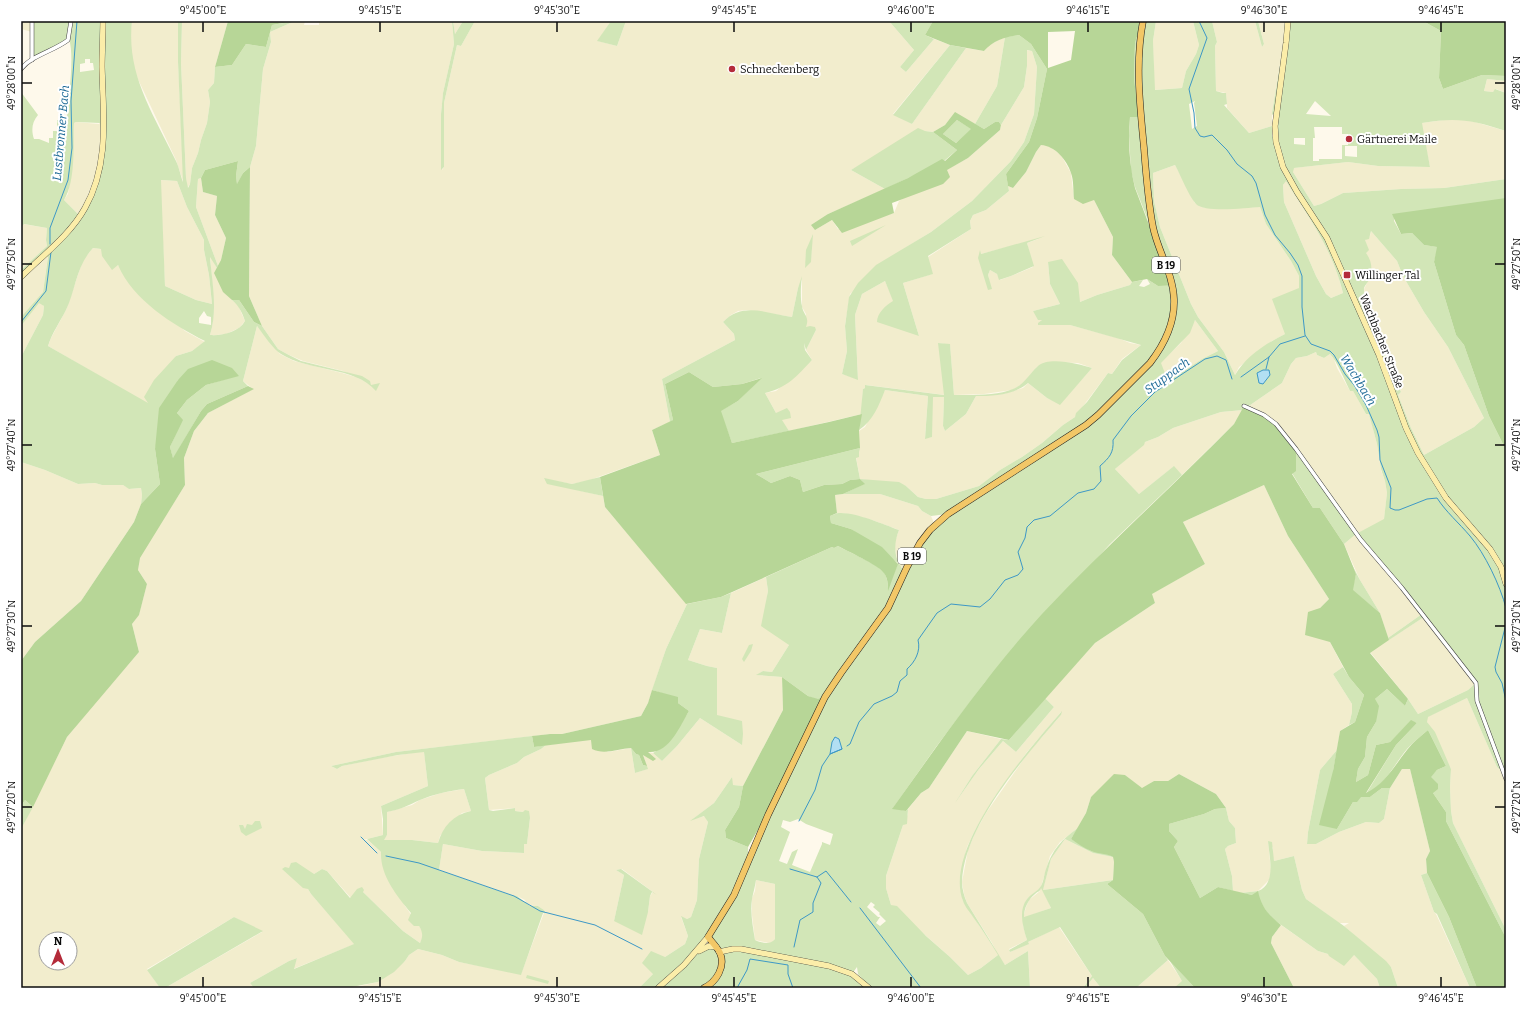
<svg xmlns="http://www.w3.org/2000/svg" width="1527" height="1009" font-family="Bitter,serif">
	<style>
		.farmland { fill: #f2edcd; fill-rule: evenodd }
		.green { fill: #d2e6b7; fill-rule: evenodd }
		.forest { fill: #b7d697; fill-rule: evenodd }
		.water { fill: #b2dff3; stroke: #3d98c6 }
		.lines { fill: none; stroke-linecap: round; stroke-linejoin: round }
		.stream { stroke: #3d98c6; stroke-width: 1 }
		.street-casing { stroke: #3f3f3f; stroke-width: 4.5 }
		.secondary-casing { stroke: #2e2e2e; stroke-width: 6 }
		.primary-casing { stroke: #1d1d1d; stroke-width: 7 }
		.street { stroke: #fff; stroke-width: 3.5 }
		.secondary { stroke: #fbeda9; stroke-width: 5.5 }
		.primary { stroke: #f2c767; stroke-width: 6 }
		.ticks { fill: none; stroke: #0c0c0c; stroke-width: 1.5 }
		.poi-dot { fill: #b42b3a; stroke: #fff; stroke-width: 1.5 }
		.labels { text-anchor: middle; stroke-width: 4; stroke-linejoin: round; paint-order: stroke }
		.shield { fill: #fff; stroke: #555; stroke-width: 1 }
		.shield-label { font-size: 10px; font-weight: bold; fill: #0c0c0c }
		.poi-label { font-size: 11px; fill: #0c0c0c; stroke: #fff; text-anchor: start }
		.street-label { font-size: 11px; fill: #0c0c0c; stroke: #fff }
		.water-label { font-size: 12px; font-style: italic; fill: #1c6996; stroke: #fff }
		.neatline { fill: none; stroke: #0c0c0c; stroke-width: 1.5 }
		.ticks-label { font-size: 10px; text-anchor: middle; fill: #0c0c0c }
	</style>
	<rect width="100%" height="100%" fill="#fef9eb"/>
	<!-- farmland -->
	<g class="farmland">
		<polygon points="21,21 32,21 32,32 21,29"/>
		<polygon points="132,21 178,21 178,62 184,184 176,160 136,75 132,58 130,38"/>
		<polygon points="182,21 228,21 215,67 214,83 208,90 210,102 207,123 201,140 198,153 192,168 190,184 187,188 186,178 181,63"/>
		<path d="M295 21H305L304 25H319V21H452L454 44 443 93 441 114 442 170 444 167V103L453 63 457 45 461 46 475 21H611L598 41 617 46 626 21H889L914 50 900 67 906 72 934 39 950 45 893 114 912 124 966 48 984 51 989 45 1005 37 997 86 975 124 955 113 945 125 933 132 925 131 851 170 885 189 828 214 815 230 832 220 838 229 894 213 899 201 946 170 968 158 1000 130 1001 125 1024 87 1027 66 1026 50 1032 51 1037 67 1034 114 1024 142 1011 161 972 201 931 232 905 248 850 294 845 325 847 351 842 374 858 379 855 315 862 294 885 281 894 301 919 336 903 283 932 274 928 257 971 229 970 221 973 215 986 210 1009 191 1008 186 1013 188 1026 172 1036 152 1041 145H1048L1061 155 1071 173 1074 199 1094 200 1113 237 1112 255 1132 282 1130 285 1097 295 1080 302 1048 262 1050 284 1060 304 1033 311 1043 319 1038 325H1070L1118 338 1130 343 1141 345 1122 359 1112 374 1108 373 1075 417 1063 425 1042 443 1022 457 1000 470 979 486 936 499H926L918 497 906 486 860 479 856 457H859V431L865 427 885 390 928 396 925 438 932 437V397H944L943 426 945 431 966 414 976 396 1003 394 1023 388 1028 383 1047 398 1060 404 1092 368 1078 363 1051 362 1037 367 1024 383 1012 390 984 394 954 395 950 345 939 343 945 395 866 385 865 388 863 389 862 414 789 431 776 413 765 393 776 391 812 360 806 350 816 330 805 327 806 314 802 307V279L798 288 792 317 746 310 738 311 731 315 723 322 734 334 735 340 662 379 670 422 652 430 660 455 587 481 572 484 544 479 577 490 603 496 605 507 687 604 666 649 648 703 641 716 562 734H550L396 752 331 766 337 769 342 766 380 758 424 751 428 786 381 806 383 835 363 840H368L381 852V855L405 906 422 930 423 937 420 943 403 931 363 892 354 895 351 898 327 871 322 869 314 874 308 889 311 894 355 944 293 969 297 958 289 961 250 983 254 988H165L262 932 234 917 147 969 160 988H21V829L67 737 93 705 139 652 132 624 139 614 147 584 138 570 139 558 185 485 184 458 194 431 208 413 253 389 243 381 257 326 280 354 294 361 342 373 359 378 371 384 343 371 303 361 287 354 278 349 262 326 249 296 250 167 256 146 263 69 271 42 270 32ZM812 236 811 261 805 267ZM1038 239 1027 243 1033 267 1011 276 1000 280 997 274 990 270 988 275 991 289 980 251 981 254ZM46 939H70V963H46Z"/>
		<polygon points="453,21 463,21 455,34"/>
		<polygon points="1156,21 1193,21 1199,45 1196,54 1186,71 1182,88 1154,90 1153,41"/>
		<polygon points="1212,21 1255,21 1262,47 1264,44 1258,21 1285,21 1284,41 1272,113 1272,126 1249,133 1227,108 1226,93 1216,91 1215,46 1217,42"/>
		<polygon points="1487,79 1506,81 1506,93 1496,89 1493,92 1484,91"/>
		<polygon points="1452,119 1468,120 1506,131 1506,179 1444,188 1401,189 1343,193 1321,204 1314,206 1293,172 1293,168 1348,162 1378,166 1430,167 1421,123"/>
		<polygon points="76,122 99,124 100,122 100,152 98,171 84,204 78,214 64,200 68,194 72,169 74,123"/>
		<polygon points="1175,165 1195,203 1205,208 1260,207 1266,224 1291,261 1299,276 1299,288 1285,334 1272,341 1239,367 1235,375 1224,352 1198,317 1191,304 1160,227 1154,201 1153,173"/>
		<polygon points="201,178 203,192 217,196 215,215 226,238 221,260 218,266 196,207 198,179"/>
		<polygon points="160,180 177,181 187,207 204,240 204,250 209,275 212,304 196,300 165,286"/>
		<polygon points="1286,180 1321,234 1334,261 1343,293 1331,298 1326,294 1316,276 1284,202 1283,185"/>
		<polygon points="23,224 47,228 46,240 47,246 21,270 21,227"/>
		<polygon points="1371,231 1397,261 1403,276 1424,312 1448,347 1484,418 1474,427 1424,455 1411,428 1398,395 1401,392 1376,333 1377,329 1373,324 1375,321 1368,307 1364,289 1371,275 1366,253 1365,240 1370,236"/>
		<polygon points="93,248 101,249 185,331 205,342 192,351 176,356 148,404 48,346 51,338 66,310 83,260"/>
		<polygon points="210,255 217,268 215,273 232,300 238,305 245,321 239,328 226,334 217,335 210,335 212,327 214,309"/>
		<polygon points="48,256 43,292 21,317 21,277 41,257"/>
		<polygon points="39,302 44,306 43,315 21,357 21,326"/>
		<polygon points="1195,320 1218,351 1202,359 1168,381 1160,363 1181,343"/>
		<polygon points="1316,352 1317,355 1324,358 1330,354 1334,359 1337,368 1350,391 1353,391 1366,414 1369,414 1371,418 1374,433 1377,444 1381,470 1385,481 1387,493 1384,520 1357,534 1422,614 1388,638 1380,613 1360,580 1344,544 1356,534 1246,408 1282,383 1291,364 1296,358 1307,356"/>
		<polygon points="1243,410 1234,424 1182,475 1173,467 1139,494 1115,469 1143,445 1145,442 1158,437 1173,428 1221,412"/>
		<polygon points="21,462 45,470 78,484 95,483 102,485 123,485 130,489 141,488 142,495 141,504 134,522 81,601 35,642 21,661"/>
		<path d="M1264 485 1288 536 1329 599 1320 608 1330 642 1343 667 1333 674 1352 704V712L1349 725 1340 731 1337 750 1320 770 1308 832 1307 844H1316L1339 832 1366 822 1379 823 1384 819 1390 788 1402 769H1410L1430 851 1426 859 1427 873 1421 875 1434 912 1436 914 1470 988H1398L1391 967 1344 926 1349 923H1339L1306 899 1302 890 1294 856 1274 861 1272 855 1273 848 1268 841 1271 871 1269 880 1258 891 1241 893 1233 891 1232 876 1225 849 1228 846 1236 843 1235 828 1229 821 1226 808 1216 794 1179 774 1168 781H1154L1142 789 1125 775 1091 797 1086 813 1078 828 1060 842 1050 856 1041 887 1043 889 1051 859 1065 839 1093 853 1113 857 1114 862 1113 880 1043 890 1051 908 1023 918 1026 907 1029 900 1040 891V888L1027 899 1023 910V925L1027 940 1009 949 1010 952 1028 944V942L1059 927 1092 976 1083 988H1030L1028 951 1005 965 998 955 981 968 968 975 950 957 891 905 886 888V876L903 825 908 814V809L921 793 929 788 967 731 1001 739 972 776 957 800 979 769 1003 741 1016 752 1054 707 1045 698 1095 643 1155 603 1151 594 1205 564 1183 522ZM1061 712V715L1028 753 986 813 976 831 968 850 962 882 964 894 967 903 992 943 996 951 963 901 960 886 961 872 967 847 975 830 995 796 1027 752Z"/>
		<polygon points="843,494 880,494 918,506 922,511 931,516 935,525 905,571 898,564 894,544 899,530 872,520 848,514 837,513 835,495"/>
		<path d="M766 577 768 591 766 604 789 645 772 672 763 671 757 675 782 677 783 710 743 786 732 785V777L714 803 693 819 705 816 708 822 699 859 697 900 691 917 687 919 681 917 688 936 685 944 665 957 653 974 639 988H346L356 985 360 986 378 982 405 961 409 955 418 949 442 955 459 962 521 974 544 913 546 912 544 910 538 906H530L526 903 525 900 517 896 511 895 439 870 443 844 482 851 524 853 523 844H527L530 818 523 812 515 811V808L489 810 485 778 489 775 517 763 524 757 541 749 546 745 592 739 608 752 631 748 635 773 647 769 643 754 647 752 653 753 662 761 677 746 700 718 742 745 717 716V668L707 666 688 660 700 629 722 633 731 593ZM622 869 653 892 650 896 648 912 614 921 624 875 616 870Z"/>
		<polygon points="1424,617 1476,683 1468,690 1418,714 1408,699 1370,652"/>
		<polygon points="1467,698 1497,767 1502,771 1506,782 1506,930 1453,823 1451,811 1450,787 1451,769 1427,722 1427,717"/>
		<polygon points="464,789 471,811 462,813 440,836 438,843 412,840 383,840 387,835 387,812 412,805 420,800 441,793"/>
		<polygon points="756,880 775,884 775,939 773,942 769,943 755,940 752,915 752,898 755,891"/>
		<polygon points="1281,925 1318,951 1328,954 1354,955 1377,979 1380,988 1294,988 1271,943 1272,937"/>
		<polygon points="1168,960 1183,982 1174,988 1136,988"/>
		<polygon points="1093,978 1101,988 1085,988"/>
	</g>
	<!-- green -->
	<g class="green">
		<path d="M32 21H132C126 74 153 113 175 159 179 166 180 174 183 182L178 62V21H182L181 63 186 178 188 188 190 184 192 168 198 153 201 140 207 123 210 102 208 90 214 83 215 67 232 65 246 44 266 47 272 25 295 21 270 32 271 42 263 69 256 146 250 167 243 173 237 185 236 176 238 161 205 170 201 178 198 179 196 207 218 266 217 268 210 257C212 282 218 310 210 335 222 336 239 332 245 321 242 312 239 306 232 300H239L254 322 262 326 278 349 287 354 301 361 362 376 370 381 371 385 380 383 376 391C355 366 309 372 281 354 273 349 263 334 257 326L243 381 248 386 207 404 201 411 173 459 170 447 182 420 177 413 187 400 206 385 239 375 178 380 155 449 160 484 141 504 142 495 141 488 129 489 123 485H102L95 483 78 484 45 470 21 462V357L43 315 44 306 39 303 21 326V317L43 292 48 257H41L21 277V270L47 246 46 240 47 228 24 224 21 227V92L38 115C32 122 31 130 34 139H39L49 143V138H53V131H57V120H65L67 119C68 97 75 58 69 39L32 60ZM85 59H90V63H93L94 70 80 72V64L85 63ZM76 122 100 123C104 155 96 187 78 214L64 200C76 181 73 146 74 123ZM161 180 177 181 187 207 204 240V250L209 275 212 304 196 300 165 286ZM93 248 101 249 102 256 112 270 118 265C133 300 173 325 205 341L192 351 176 356 154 380 144 397 148 403 48 346C52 333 60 322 66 310 76 289 76 266 93 248ZM204 311 207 316 211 317V325L199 323V318Z"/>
		<polygon points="452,21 453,21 455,34 463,21 475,21 461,46 457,45 444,103 444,167 441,170 441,114 443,93 454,44"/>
		<polygon points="611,21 626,21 617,46 597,41"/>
		<polygon points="889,21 930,21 932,23 925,35 934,39 906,72 900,67 914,50"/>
		<path d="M1142 21H1156L1153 41 1155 90 1182 88 1186 71 1196 54 1199 45 1193 21H1212L1217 42 1215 46 1216 91 1223 93H1226L1227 104 1224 105 1249 133 1272 126V137L1275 134 1276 112 1272 115V113L1284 41 1285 21H1423L1441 31 1439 78 1443 89 1482 75 1506 76V81L1487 79 1484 91 1493 92 1495 89 1506 93V131C1472 120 1457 117 1422 123L1430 167 1378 166 1348 162 1294 168 1293 172 1314 206 1321 204 1343 193 1401 189 1444 188 1506 179V199L1395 215 1394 221 1401 234 1412 233 1424 245 1438 247 1434 262 1456 335 1464 345 1489 416 1506 450V782L1502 771 1497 767 1467 698 1428 717 1427 722 1435 732 1451 769 1450 787 1451 811 1453 823 1506 930V938L1446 821V812L1433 793 1430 777 1437 770 1446 766 1428 730C1421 736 1413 742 1407 749 1393 766 1386 784 1366 794L1396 745 1417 723 1411 721 1390 742 1376 745 1368 775 1356 782 1358 769 1365 757 1367 737 1376 722 1375 699 1387 689 1405 706 1408 699 1418 714 1468 690 1476 683 1424 617 1389 640 1388 638 1422 614 1356 534 1344 544 1320 508H1313L1292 473 1296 449 1356 534 1384 519 1387 493 1385 481 1381 469 1377 444 1369 414H1366L1353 391H1350C1345 381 1337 361 1330 354L1324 358 1317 355 1316 352 1307 356 1296 358 1291 364 1282 383 1243 410 1221 412 1173 428 1158 437 1145 442 1144 445 1115 469 1139 494 1174 466 1182 475 1110 544 985 682 936 747 893 808 906 811 908 809 907 824 903 825 886 876V888L891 905 897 906 926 936 950 957 968 975 981 968 998 955C990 942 982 929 973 917 970 912 965 907 963 901 942 848 1029 749 1062 711L1061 715C1025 757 964 825 962 882 962 889 964 896 967 903L1005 965 1028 951 1030 988H870L858 974 857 967 852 974 869 988H639L653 974 642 963 651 951 665 957 685 944 688 936 681 916 687 919 691 917 697 900 699 859 708 822 704 816 690 821 714 803 732 777 733 785 743 786 739 807 725 830 726 838 748 847V858L825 697 818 700 808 696 782 677 756 675 763 671 772 672 789 645 761 626 768 591 766 577 832 547 834 548 838 546C850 553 873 562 883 571 887 576 888 583 888 589L898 563 851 529 831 523 830 516C833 515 836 513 839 513 855 512 883 524 899 530 893 545 894 559 904 571L912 557 947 514 931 516 922 511 918 506 880 494H843L864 484 860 479 850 480 842 484 824 485 803 492 800 480 790 476 771 483 756 474 860 448 859 452V457L856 458 860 479 899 482 906 486 918 497 926 499H936L979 486 1000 470 1022 457 1042 443 1063 425 1075 417 1076 413 1087 402 1108 373 1112 374 1122 360 1141 345 1070 325H1038V323L1042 320H1038L1033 311 1060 304 1050 284 1048 262 1062 259 1078 283 1080 302 1097 295 1130 285 1132 282 1143 280 1139 286 1144 287 1150 284 1147 279 1158 286 1153 233 1135 187 1131 171 1129 136 1130 117H1138L1134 79 1135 43ZM1195 101 1194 103 1197 126 1192 129 1189 104ZM1315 101 1331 116 1306 114ZM1314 127H1342V134H1348V145H1342V159H1319V161H1313V138H1315ZM1294 138H1305V145L1294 144ZM1345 146H1357V157L1345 156ZM1175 165C1181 176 1188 195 1196 204 1205 213 1246 208 1260 207L1266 224 1291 261 1299 276V288L1272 299 1285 334C1265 344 1246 356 1235 375L1224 352 1198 317 1191 304 1160 227 1154 201 1153 173ZM1286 181C1310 219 1332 248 1343 293L1331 298 1326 294 1316 276 1284 202 1283 185ZM1371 231 1397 261 1403 276 1424 312 1448 347 1484 418 1474 427 1424 455 1411 428 1398 395 1401 392 1376 333 1377 329 1373 324 1375 321C1372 314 1363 295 1364 288 1365 285 1368 282 1369 280 1373 270 1372 261 1366 253L1369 250 1365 240 1369 239ZM1195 320 1218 351 1202 359 1168 381 1161 363 1190 333ZM798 819 806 824 833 834 830 845 822 842V844L810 872 792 865 798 849 792 852 787 864 779 861 790 832 781 827 783 820 790 822ZM756 880 775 884V939C771 945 761 943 755 940 753 927 750 913 752 899 753 893 755 887 756 880ZM871 902 875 905 873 907 880 913 879 914 886 921 880 926 876 923 880 917H878L867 907ZM708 937 712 946 695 953Z"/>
		<polygon points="1255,21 1258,21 1264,44 1262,47"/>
		<path d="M1019 35 1031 44 1047 69 1037 118 1029 142 1006 174 1009 191 986 210 973 215 970 221 971 229 928 256 933 274 903 283 919 336 877 322C877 313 886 305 893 301L885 281 862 294 855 315 858 380 842 374 847 351 845 326 849 297 858 283 876 265 931 232 972 201 1011 161 1024 142 1034 114 1037 67 1032 51 1027 50V66L1024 87 1001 125 999 122H995L984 129 975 124 997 86 1005 37Z"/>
		<polygon points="950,45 966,48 912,124 893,115"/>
		<polygon points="957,120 972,129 956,143 943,134"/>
		<polygon points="918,128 925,131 933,132 957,150 944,161 885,189 851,170"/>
		<polygon points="886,225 852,246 850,241"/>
		<polygon points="813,234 811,262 805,268 806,250"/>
		<polygon points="1045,236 1027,243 1034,266 1011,276 999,280 997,274 990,270 988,275 992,289 988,290 978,258 980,250 981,254"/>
		<path d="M802 276C801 283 800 299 802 306 803 315 810 316 806 327L810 326 815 327 816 330 806 350 804 343 805 350 812 360C797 376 787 388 765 393L776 413 787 408 790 412 791 418 782 420 789 431 732 443 720 411 738 401 761 378 742 384 713 387 689 372 665 384 673 420 670 422 662 379 735 340 734 334 723 322C743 301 768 314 792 317L798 288Z"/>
		<path d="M938 343 950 344 954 395C972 395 997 396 1013 389 1025 384 1029 374 1038 366 1049 356 1080 364 1092 368L1060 405 1047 398 1028 383C1014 395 994 396 976 396L966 414 945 431 943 426 944 397H933L932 437 925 439 928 396 885 390C879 405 873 421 859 430L863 389 865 388V385L944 395Z"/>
		<polygon points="600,477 603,496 547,484 544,478 572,484"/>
		<polygon points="1350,561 1360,580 1380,613 1352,590 1356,574"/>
		<polygon points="731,593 722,633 700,629 688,660 707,666 717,668 717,715 742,721 743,734 742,745 700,718 677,746 662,761 653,753 666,745 674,735 689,711 678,703 674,697 652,690 666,649 687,604 721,597"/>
		<polygon points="753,644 751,651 744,662 742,659 749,645"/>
		<polygon points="1343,667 1349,677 1364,695 1355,722 1349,725 1352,712 1352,704 1333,674"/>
		<polygon points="1045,698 1054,707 1016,752 1003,741 979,769 955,803 972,776 1001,739 1009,740"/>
		<path d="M532 736 534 747 546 745 541 749 524 757 517 763 489 775 485 778 489 810 493 811 515 808V811L523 812 525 810 529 811 530 818 527 844H524V853L482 851 443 844 439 870 511 895 517 896 530 906H538L544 910 546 913H543L521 975 459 962 442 955 418 949 409 955 405 961 394 972 378 982 346 988H254L250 983 289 961 297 958 294 969 354 944 311 894 308 889 303 888 282 869 285 867 289 868 291 863 296 862 314 874 322 869 327 871 350 898 357 889 362 887 364 890 363 892 403 931 420 943C423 937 423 932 419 926H414L408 920 411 913C396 895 380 875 381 852L367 839 383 835V819L381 806 428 786 424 752 398 755 342 766 337 769 331 766 396 752ZM464 789 471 811C453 815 443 826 438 843L412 840H384L387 835V812C399 810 409 805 420 800 434 794 449 791 464 789Z"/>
		<polygon points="631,748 636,754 639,755 643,765 647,766 648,769 635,773"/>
		<polygon points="1337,750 1333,771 1337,829 1353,802 1357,801 1360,797 1370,797 1382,788 1390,788 1384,819 1379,823 1366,822 1339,832 1316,844 1307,844 1308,832 1320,770"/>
		<polygon points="25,800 33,807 21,829 21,806"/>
		<polygon points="1226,808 1229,821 1235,828 1236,843 1228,846 1225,849 1232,876 1233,891 1218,887 1200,898 1174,847 1178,841 1169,831 1169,824 1204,814 1215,809"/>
		<polygon points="255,821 260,821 262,828 246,836 241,832 239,825 243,825 245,829 247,824 252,825"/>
		<path d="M1078 828 1071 839 1091 851 1106 853 1113 857 1093 853 1065 839 1051 859 1043 890 1113 880 1107 884 1143 914 1165 956 1168 960 1136 988H1101L1093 978 1085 988H1083L1092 976 1060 927 1028 942 1029 944 1010 952 1009 950 1027 940C1023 927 1018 911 1027 899 1031 894 1038 891 1041 886 1044 881 1044 874 1046 869 1052 850 1062 839 1078 828ZM1041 888 1051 908 1024 917C1024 908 1028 900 1035 894 1038 891 1040 892 1041 888Z"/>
		<path d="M1268 841 1272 842 1274 861 1294 856 1302 890 1306 899 1344 926 1386 961 1391 967 1398 988H1380L1377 979 1354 955 1344 966 1329 956 1328 954 1318 951 1270 917 1260 901 1252 895 1241 893C1246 892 1253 892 1258 891 1277 884 1269 856 1268 841Z"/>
		<polygon points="621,869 657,895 652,892 650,896 648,912 642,935 614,921 624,875 616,870"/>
		<polygon points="1427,873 1449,917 1477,988 1470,988 1437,914 1434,912 1421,875"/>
		<polygon points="234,917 263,931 165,988 160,988 147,970"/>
		<polygon points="1170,961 1195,988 1174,988 1182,981"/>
		<polygon points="527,975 549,981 548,984 526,978"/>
	</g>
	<!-- forest -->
	<g class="forest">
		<polygon points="228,21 294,21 272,25 266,47 246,44 232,65 215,67"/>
		<path d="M933 21H1142L1135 43 1134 79 1139 117H1130C1128 141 1129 164 1135 188L1172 285 1158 286 1147 279 1132 282 1112 255 1113 237 1094 200 1083 204 1074 199C1073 191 1074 181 1071 173 1067 160 1055 146 1041 145L1036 152 1026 172 1013 188 1008 186 1006 174 1029 142 1037 118 1047 69 1031 44 1019 35C1005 37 993 40 984 51L950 45 925 35ZM1075 31 1071 60 1048 68V32Z"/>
		<polygon points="1423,21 1506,21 1506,76 1482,75 1443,89 1439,78 1441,31"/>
		<path d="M955 112 984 129 995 122H999L1001 125 1000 130 968 158 947 170 950 177 943 184 892 203 894 213 842 233 832 220 815 230 811 225 828 214 908 178 942 159 945 161 957 150 933 132 945 125ZM957 120 971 129 956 143 943 134Z"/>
		<polygon points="238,161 236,176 237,184 243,173 250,167 249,296 262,326 254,322 239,300 232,300 223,292 214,273 221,260 226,238 215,215 217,196 203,192 201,178 205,170"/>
		<polygon points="1506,198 1506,450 1489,416 1464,345 1456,335 1434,262 1437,247 1424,245 1412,233 1401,234 1392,214"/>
		<polygon points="212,360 232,368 239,376 206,385 187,400 177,413 183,420 170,447 173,458 201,411 207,404 248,386 254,389 208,413 194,431 184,458 185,485 140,558 138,570 147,584 139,615 132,624 139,652 67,737 33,807 25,800 21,806 21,661 35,642 81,601 134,522 141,504 160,484 155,449 159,408 178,380 188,369"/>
		<path d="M689 372 713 387 742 384 762 378 738 401 721 411 732 443 829 422 862 414 859 431 860 448 756 474 771 483 790 476 800 480 803 492 824 485 842 484 850 480 860 479 865 484 843 494 835 495 837 513 830 516 831 523 851 529 882 547 898 564 888 591C888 585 888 577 883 572 878 565 847 551 838 546L834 548 832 547 721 597 686 604 605 507 600 477 660 455 652 430 673 420 665 384Z"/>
		<path d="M1244 406 1264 415 1276 424 1296 449V471L1292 474 1313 508H1320L1344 544 1356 574 1353 590 1380 613 1389 640 1370 653 1408 699 1405 706 1387 689 1375 699 1379 706 1376 722 1367 737 1365 757 1358 769 1356 782 1368 775 1376 745 1390 742 1411 720 1417 723 1396 745 1366 793C1385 784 1395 765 1407 750 1413 742 1421 736 1428 730L1446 766 1437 770 1431 777 1438 784V789L1433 793 1446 812V821L1506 938V988H1477L1449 917 1427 873 1426 859 1430 851 1410 769H1402L1390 788H1382L1370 797H1361L1357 802H1353L1337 829 1319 825 1333 771 1340 731 1355 722 1364 695 1349 677 1330 642 1305 635 1308 612 1320 608 1329 599 1288 536 1264 485 1183 522 1205 564 1152 594 1155 603 1095 643 1009 740 967 731 929 788 921 793 906 811 892 809C940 742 987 674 1042 614 1104 548 1171 488 1234 424Z"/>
		<polygon points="782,677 808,696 818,699 824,697 770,809 748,847 726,838 725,830 739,807 743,786 783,710"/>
		<path d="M652 690 678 697V703L689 711C680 726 669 754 648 752L656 759 653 761 643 755 647 766 643 765 639 755 636 754 631 748C618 749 604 755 592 749L591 740 534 747 532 736 550 734H562L641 716 648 703Z"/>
		<path d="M1114 774 1125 775 1142 788 1154 781H1168L1179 774 1216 794 1226 808 1215 809 1204 814 1169 824V831L1178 841 1174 847 1200 898 1218 887 1252 895 1258 891C1261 906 1269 916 1281 925L1272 937 1271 943 1294 988H1195L1165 956 1143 914 1107 884 1113 880 1114 862 1113 857C1106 853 1099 854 1091 851 1084 848 1077 843 1071 839L1086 813 1091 797Z"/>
	</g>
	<!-- water -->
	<g class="water">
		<polygon points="1263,370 1269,370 1270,375 1263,384 1259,383 1257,373"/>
		<polygon points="835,737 839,739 842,749 830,754 832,742"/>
	</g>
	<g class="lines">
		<!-- stream -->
		<g class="stream">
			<path d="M1199 21 1207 38 1189 89 1194 113 1195 128 1200 136 1204 137 1212 135 1227 150 1237 164 1252 176 1256 183 1265 215 1275 235 1290 253 1298 265 1302 276V307L1305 335 1311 344 1330 351 1334 355 1345 374 1354 385 1366 405 1377 430 1379 437 1380 460 1391 488 1390 508 1395 510H1399L1427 499 1437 498C1446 512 1459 523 1470 536 1485 554 1500 585 1506 608"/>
			<polyline points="50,244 50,228 68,180 72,148 71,101 77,21"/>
			<polyline points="21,322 46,291 51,252"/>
			<polyline points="1266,369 1269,357"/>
			<polyline points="1241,377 1269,357 1280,344 1305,336"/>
			<polyline points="1506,624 1495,667 1496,672 1502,683 1506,701"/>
			<path d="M847 746 850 744 859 722 874 704 892 696 897 692 900 681 907 675V669C915 662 921 651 918 640L937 613 951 604 980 607 990 599 1005 580 1018 575 1023 569 1018 552 1025 538 1027 527 1034 520 1050 516 1078 493 1094 489 1101 481 1100 466C1109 458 1114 453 1113 440L1131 416 1155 392 1205 359 1217 356 1226 360 1232 379"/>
			<polyline points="799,821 815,790 822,766 830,754 842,749"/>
			<polyline points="361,837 377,853"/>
			<polyline points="386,856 419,863 514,896 540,911 595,925 642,949"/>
			<polyline points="790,869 817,877 821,883 813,903 813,912 800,920 794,947"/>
			<polyline points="817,877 826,871 851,902"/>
			<polyline points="860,908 921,988"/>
			<polyline points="737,988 747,970 750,959 788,965 788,974 793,988"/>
		</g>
		<defs>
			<g id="street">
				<polyline points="32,60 32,21"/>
				<path d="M21 69C32 55 54 51 68 40L71 21"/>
				<polyline points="1244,406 1264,415 1276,424 1296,449 1361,540 1402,588 1476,683 1477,701 1506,779"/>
			</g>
			<g id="secondary">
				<polyline points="1288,21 1286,43 1275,126 1276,142 1283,167 1297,192 1327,238 1379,355 1406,428 1418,453 1446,498 1490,549 1501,567 1506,584"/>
				<path d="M21 277C43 255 70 235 85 208 110 164 103 114 102 67 102 52 103 36 103 21"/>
				<polyline points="699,951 709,946 716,947"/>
				<polyline points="719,952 733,949 741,949 829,966 852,974 869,988"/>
				<polyline points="658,988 684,965 708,937"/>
			</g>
			<path id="primary" d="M704 988C716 982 726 967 720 953 717 947 712 942 708 937L734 895 768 815 825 697 841 673 888 608 907 567 920 543 930 530 948 514 1086 425 1098 415 1150 363C1164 345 1175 323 1174 299 1173 273 1158 252 1153 227 1148 201 1146 174 1144 148 1140 106 1135 63 1143 21"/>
		</defs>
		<!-- street casing -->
		<use href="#street" class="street-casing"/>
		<!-- secondary casing -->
		<use href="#secondary" class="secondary-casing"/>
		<!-- primary casing -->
		<use href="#primary" class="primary-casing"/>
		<!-- street -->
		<use href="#street" class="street"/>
		<!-- secondary -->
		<use href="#secondary" class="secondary"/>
		<!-- primary -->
		<use href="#primary" class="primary"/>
	</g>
	<!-- ticks -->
	<path class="ticks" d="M203 22V32M380 22V32M557 22V32M734 22V32M911 22V32M1088 22V32M1264 22V32M1441 22V32M22 83H32M1495 83H1505M22 264H32M1495 264H1505M22 445H32M1495 445H1505M22 626H32M1495 626H1505M22 807H32M1495 807H1505M203 977V987M380 977V987M557 977V987M734 977V987M911 977V987M1088 977V987M1264 977V987M1441 977V987"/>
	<!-- markers -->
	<g class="poi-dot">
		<circle cx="732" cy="69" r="4"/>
		<circle cx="1349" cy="139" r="4"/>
		<rect x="1343" y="271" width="8" height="8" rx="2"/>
	</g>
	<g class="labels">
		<!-- shield labels -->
		<g class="shield">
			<rect x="1152" y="257" width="28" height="16" rx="3"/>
			<rect x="898" y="548" width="28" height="16" rx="3"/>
		</g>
		<g class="shield-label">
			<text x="1166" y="269">B 19</text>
			<text x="912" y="560">B 19</text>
		</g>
		<!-- poi labels -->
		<g class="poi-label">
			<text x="740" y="73">Schneckenberg</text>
			<text x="1357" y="143">Gärtnerei Maile</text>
			<text x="1355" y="279">Willinger Tal</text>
		</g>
		<!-- street labels -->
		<g class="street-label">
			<text transform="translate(1382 341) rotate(68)" y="4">Wachbacher Straße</text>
		</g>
		<!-- water labels -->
		<g class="water-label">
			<text transform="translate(61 133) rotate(-85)" y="4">Lustbronner Bach</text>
			<text transform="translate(1167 376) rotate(-36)" y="4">Stuppach</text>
			<text transform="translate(1358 380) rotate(59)" y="4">Wachbach</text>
		</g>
	</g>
	<!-- border -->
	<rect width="1527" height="1009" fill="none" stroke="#ffffff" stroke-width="44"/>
	<!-- north arrow -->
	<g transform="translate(58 951)"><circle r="19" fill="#ffffff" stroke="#9e9e9e"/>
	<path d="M0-3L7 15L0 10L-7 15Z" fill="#b42b3a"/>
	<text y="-6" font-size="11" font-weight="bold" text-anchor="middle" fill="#0c0c0c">N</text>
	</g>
	<rect x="22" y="22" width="1483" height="965" class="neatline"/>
	<g class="ticks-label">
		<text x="203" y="14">9°45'00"E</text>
		<text x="380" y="14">9°45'15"E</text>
		<text x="557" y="14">9°45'30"E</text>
		<text x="734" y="14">9°45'45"E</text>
		<text x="911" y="14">9°46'00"E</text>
		<text x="1088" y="14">9°46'15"E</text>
		<text x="1264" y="14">9°46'30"E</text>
		<text x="1441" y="14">9°46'45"E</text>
		<text transform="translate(11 83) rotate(-90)" y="4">49°28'00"N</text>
		<text transform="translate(1516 83) rotate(-90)" y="4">49°28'00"N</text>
		<text transform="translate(11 264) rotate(-90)" y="4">49°27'50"N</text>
		<text transform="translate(1516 264) rotate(-90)" y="4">49°27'50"N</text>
		<text transform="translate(11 445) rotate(-90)" y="4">49°27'40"N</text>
		<text transform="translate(1516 445) rotate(-90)" y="4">49°27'40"N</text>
		<text transform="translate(11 626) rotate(-90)" y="4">49°27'30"N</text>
		<text transform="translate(1516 626) rotate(-90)" y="4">49°27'30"N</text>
		<text transform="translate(11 807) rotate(-90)" y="4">49°27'20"N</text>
		<text transform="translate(1516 807) rotate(-90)" y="4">49°27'20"N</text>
		<text x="203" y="1002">9°45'00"E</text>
		<text x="380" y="1002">9°45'15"E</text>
		<text x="557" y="1002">9°45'30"E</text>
		<text x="734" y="1002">9°45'45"E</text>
		<text x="911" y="1002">9°46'00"E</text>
		<text x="1088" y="1002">9°46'15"E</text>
		<text x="1264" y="1002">9°46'30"E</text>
		<text x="1441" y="1002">9°46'45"E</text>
	</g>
</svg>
